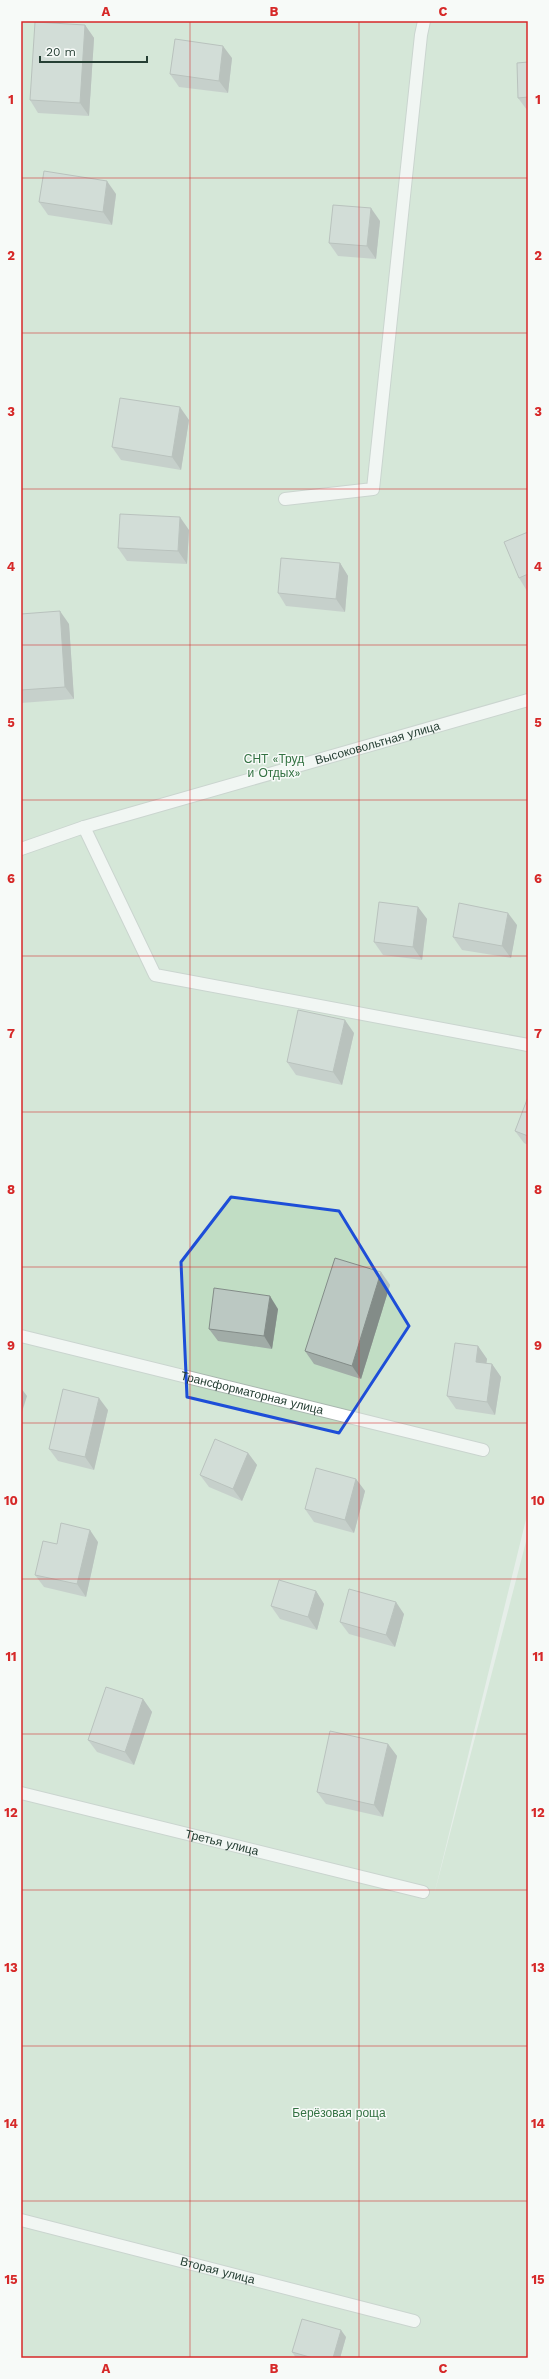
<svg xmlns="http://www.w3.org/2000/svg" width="549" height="2379" font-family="'Work Sans',sans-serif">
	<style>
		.green { fill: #c1ddc4 }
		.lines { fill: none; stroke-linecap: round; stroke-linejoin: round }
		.lane-casing { stroke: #a9b6af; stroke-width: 14 }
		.lane { stroke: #fff; stroke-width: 12 }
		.wall { fill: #a1aca7 }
		.shaded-wall { fill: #838c88 }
		.building { fill: #bbc8c2; stroke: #838c88 }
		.marked { fill: none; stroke: #1d4ed8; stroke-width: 3; stroke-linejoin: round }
		.grid { fill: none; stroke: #d62828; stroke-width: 1; stroke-opacity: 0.55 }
		.labels { text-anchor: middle; stroke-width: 3; stroke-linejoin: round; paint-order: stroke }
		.street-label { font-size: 12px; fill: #263f34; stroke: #f7faf8 }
		.park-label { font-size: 12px; fill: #337242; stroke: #f7faf8 }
		.neatline { fill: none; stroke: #d62828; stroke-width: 1.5 }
		.grid-label { font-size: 13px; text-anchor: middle; font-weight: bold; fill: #d62828 }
	</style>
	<rect width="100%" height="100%" fill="#e6eee9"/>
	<!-- green -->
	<polygon class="green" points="21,21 528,21 528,1511 434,1895 528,1534 528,2358 21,2358"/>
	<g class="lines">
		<defs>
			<g id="lane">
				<polyline points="285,499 373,489 421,35 424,21"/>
				<polyline points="84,827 155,975 528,1045"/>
				<path id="s1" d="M21 849 84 827 528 700"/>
				<path id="s2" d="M21 1336 483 1450"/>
				<path id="s3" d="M21 1793 423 1892"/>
				<path id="s4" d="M21 2220 414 2321"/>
			</g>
		</defs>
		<!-- lane casing -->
		<use href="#lane" class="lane-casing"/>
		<!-- lane -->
		<use href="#lane" class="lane"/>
	</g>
	<!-- wall -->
	<g class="wall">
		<polygon points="85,25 94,38 89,116 38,113 30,100"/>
		<polygon points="232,58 228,93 179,87 170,74"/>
		<polygon points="528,62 528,110 527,110 518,98"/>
		<polygon points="116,194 112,225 48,215 39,202"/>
		<polygon points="380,221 376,259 338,256 329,243"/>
		<polygon points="189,420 181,470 121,460 112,447"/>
		<polygon points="189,530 187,564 127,561 118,548"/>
		<polygon points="528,532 528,590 527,591 519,578"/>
		<polygon points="340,563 348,576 345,612 286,606 278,593"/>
		<polygon points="21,614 69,624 74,699 21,703"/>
		<polygon points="418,907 427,919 422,960 383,955 374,942"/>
		<polygon points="517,925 511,958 462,950 453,937"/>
		<polygon points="354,1033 342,1085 296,1075 287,1062"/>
		<polygon points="528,1097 528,1145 524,1143 515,1131"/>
		<polygon points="381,1272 390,1285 361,1379 314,1364 305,1351"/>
		<polygon points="278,1309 272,1349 218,1341 209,1329"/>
		<polygon points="478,1346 487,1359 486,1363 492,1364 501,1377 495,1415 456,1409 447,1396"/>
		<polygon points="108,1410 94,1470 58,1461 49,1449"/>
		<polygon points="248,1453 257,1465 242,1501 209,1487 200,1475"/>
		<polygon points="356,1479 365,1491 354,1533 314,1522 305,1509"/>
		<polygon points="98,1542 86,1597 44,1587 35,1575 57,1544"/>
		<polygon points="316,1591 324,1604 317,1630 280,1619 271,1606"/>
		<polygon points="404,1614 395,1647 349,1634 340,1622"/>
		<polygon points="143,1699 152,1712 134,1765 97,1752 88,1740"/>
		<polygon points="388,1744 397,1756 383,1817 326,1804 317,1792"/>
		<polygon points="346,2337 340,2358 296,2358 292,2352"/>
	</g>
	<!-- shaded-wall -->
	<g class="shaded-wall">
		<polygon points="85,25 94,38 89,116 80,103"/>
		<polygon points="223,46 232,58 228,93 219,81"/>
		<polygon points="107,181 116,194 112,225 103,212"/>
		<polygon points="371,208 380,221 376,259 367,246"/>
		<polygon points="180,407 189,420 181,470 172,457"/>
		<polygon points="180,517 189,530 187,564 178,551"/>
		<polygon points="340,563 348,576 345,612 336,599"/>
		<polygon points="60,611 69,624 74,699 65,687"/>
		<polygon points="418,907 427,919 422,960 413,947"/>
		<polygon points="508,913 517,925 511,958 502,946"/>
		<polygon points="345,1020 354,1033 342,1085 333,1072"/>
		<polygon points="381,1272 390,1285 361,1379 352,1366"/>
		<polygon points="270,1296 278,1309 272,1349 264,1336"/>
		<polygon points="478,1346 487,1359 485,1374 476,1362"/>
		<polygon points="492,1364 501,1377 495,1415 487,1402"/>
		<polygon points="21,1388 27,1396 21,1415"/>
		<polygon points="99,1398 108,1410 94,1470 85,1457"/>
		<polygon points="248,1453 257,1465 242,1501 233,1489"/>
		<polygon points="356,1479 365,1491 354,1533 345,1520"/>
		<polygon points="90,1530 98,1542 86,1597 77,1584"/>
		<polygon points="316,1591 324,1604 317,1630 308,1617"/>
		<polygon points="396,1602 404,1614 395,1647 386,1635"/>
		<polygon points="143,1699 152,1712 134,1765 125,1752"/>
		<polygon points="388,1744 397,1756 383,1817 374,1805"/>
		<polygon points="341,2330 346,2337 340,2358 333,2358"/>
	</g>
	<!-- building -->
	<g class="building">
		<polygon points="35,22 85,25 80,103 30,100"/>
		<polygon points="175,39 223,46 219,81 170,74"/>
		<polygon points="528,62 528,97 518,98 517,63"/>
		<polygon points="44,171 107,181 103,212 39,202"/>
		<polygon points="333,205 371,208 367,246 329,243"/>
		<polygon points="120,398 180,407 172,457 112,447"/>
		<polygon points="120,514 180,517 178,551 118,548"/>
		<polygon points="528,532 528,574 519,578 504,542"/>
		<polygon points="281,558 340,563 336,599 278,593"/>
		<polygon points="60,611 65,687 21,690 21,614"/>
		<polygon points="379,902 418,907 413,947 374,942"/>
		<polygon points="459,903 508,913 502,946 453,937"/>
		<polygon points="298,1010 345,1020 333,1072 287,1062"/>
		<polygon points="528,1097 528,1136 515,1131"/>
		<polygon points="335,1258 381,1272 352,1366 305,1351"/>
		<polygon points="214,1288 270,1296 264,1336 209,1329"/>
		<polygon points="455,1343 478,1346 476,1362 492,1364 487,1402 447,1396"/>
		<polygon points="63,1389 99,1398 85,1457 49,1449"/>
		<polygon points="215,1439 248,1453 233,1489 200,1475"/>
		<polygon points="316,1468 356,1479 345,1520 305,1509"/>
		<polygon points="61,1523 90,1530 77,1584 35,1575 43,1541 57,1544"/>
		<polygon points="279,1580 316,1591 308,1617 271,1606"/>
		<polygon points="349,1589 396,1602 386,1635 340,1622"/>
		<polygon points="106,1687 143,1699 125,1752 88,1740"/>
		<polygon points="330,1731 388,1744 374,1805 317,1792"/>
		<polygon points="302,2319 341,2330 333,2358 313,2358 292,2352"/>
	</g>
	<!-- marked area -->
	<path d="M0 0H549V2379H0ZM231 1197 339 1211 409 1326 339 1433 187 1397 181 1262Z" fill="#e6eee9" fill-opacity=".55" fill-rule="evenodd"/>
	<path class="marked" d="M231 1197 339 1211 409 1326 339 1433 187 1397 181 1262Z"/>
	<!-- grid -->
	<path class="grid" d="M190 21V2358M359 21V2358M21 178H528M21 333H528M21 489H528M21 645H528M21 800H528M21 956H528M21 1112H528M21 1267H528M21 1423H528M21 1579H528M21 1734H528M21 1890H528M21 2046H528M21 2201H528"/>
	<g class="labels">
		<!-- street labels -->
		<g class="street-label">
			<text dy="4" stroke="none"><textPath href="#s1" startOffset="372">Высоковольтная улица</textPath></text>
			<text dy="4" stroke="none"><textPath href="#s2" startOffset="238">Трансформаторная улица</textPath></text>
			<text dy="4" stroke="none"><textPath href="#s3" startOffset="207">Третья улица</textPath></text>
			<text dy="4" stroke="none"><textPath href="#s4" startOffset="203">Вторая улица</textPath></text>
		</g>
		<!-- park labels -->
		<g class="park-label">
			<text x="274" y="763">СНТ «Труд<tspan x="274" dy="14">и Отдых»</tspan></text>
			<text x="339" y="2117">Берёзовая роща</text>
		</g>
	</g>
	<!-- border -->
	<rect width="549" height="2379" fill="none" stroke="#f7faf8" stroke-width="44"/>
	<!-- scale -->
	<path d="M40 56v6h107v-6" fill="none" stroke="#263f34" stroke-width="2"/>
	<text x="46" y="56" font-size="12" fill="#263f34" stroke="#f7faf8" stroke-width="3" paint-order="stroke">20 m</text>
	<rect x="22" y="22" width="505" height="2335" class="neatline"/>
	<g class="grid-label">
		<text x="106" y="16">A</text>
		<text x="274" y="16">B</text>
		<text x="443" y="16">C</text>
		<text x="11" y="104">1</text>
		<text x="538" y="104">1</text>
		<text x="11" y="260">2</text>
		<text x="538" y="260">2</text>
		<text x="11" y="416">3</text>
		<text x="538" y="416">3</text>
		<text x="11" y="571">4</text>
		<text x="538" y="571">4</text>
		<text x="11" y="727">5</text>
		<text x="538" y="727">5</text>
		<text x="11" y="883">6</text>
		<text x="538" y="883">6</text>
		<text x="11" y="1038">7</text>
		<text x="538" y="1038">7</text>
		<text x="11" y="1194">8</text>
		<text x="538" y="1194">8</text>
		<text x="11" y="1350">9</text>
		<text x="538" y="1350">9</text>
		<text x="11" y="1505">10</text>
		<text x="538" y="1505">10</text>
		<text x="11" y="1661">11</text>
		<text x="538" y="1661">11</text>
		<text x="11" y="1817">12</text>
		<text x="538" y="1817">12</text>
		<text x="11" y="1972">13</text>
		<text x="538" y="1972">13</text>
		<text x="11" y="2128">14</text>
		<text x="538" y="2128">14</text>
		<text x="11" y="2284">15</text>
		<text x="538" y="2284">15</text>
		<text x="106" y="2373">A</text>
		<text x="274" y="2373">B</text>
		<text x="443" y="2373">C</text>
	</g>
</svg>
